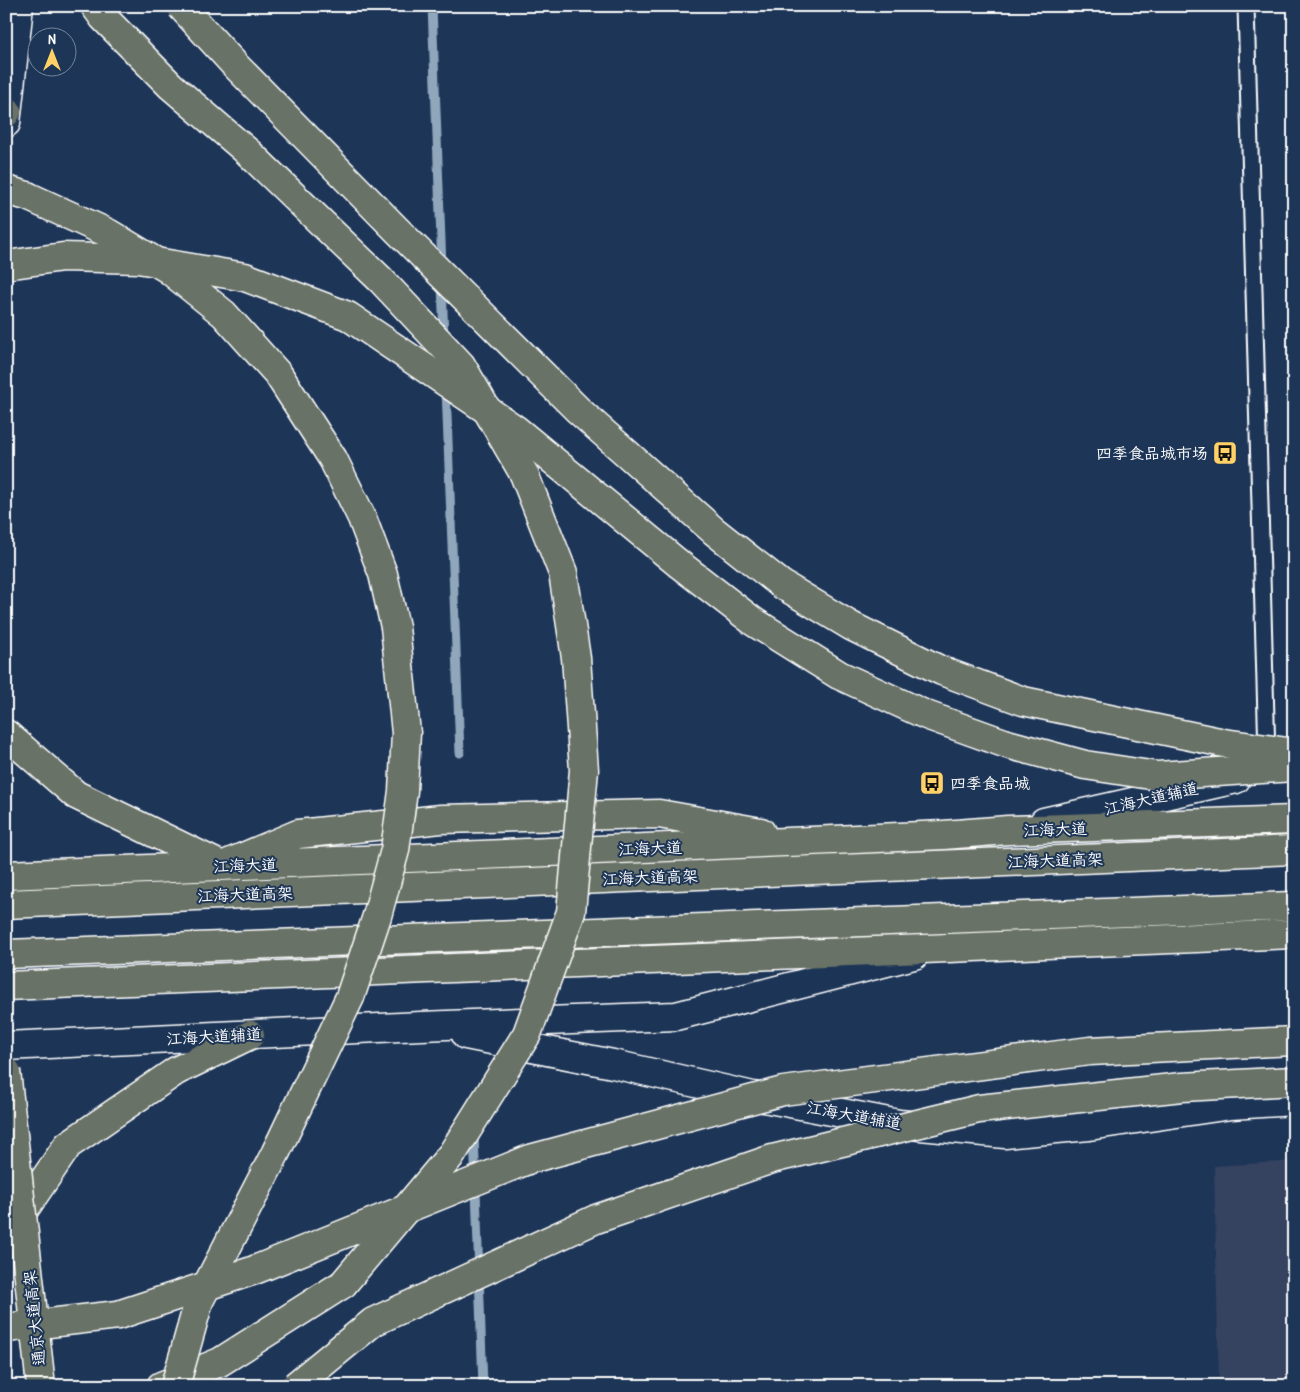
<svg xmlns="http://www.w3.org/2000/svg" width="1300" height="1392" font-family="'Patrick Hand','LXGW WenKai TC',sans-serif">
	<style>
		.built { fill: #344360 }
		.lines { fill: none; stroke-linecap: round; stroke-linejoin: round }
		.stream { stroke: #8fa6bb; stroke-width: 9 }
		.service-casing { stroke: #fff; stroke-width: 19 }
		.tertiary-casing { stroke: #fff; stroke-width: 31 }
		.primary-casing { stroke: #fff; stroke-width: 31 }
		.trunk-casing { stroke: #fff; stroke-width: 31 }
		.service { stroke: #1d3557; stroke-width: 15 }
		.tertiary { stroke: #1d3557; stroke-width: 28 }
		.primary { stroke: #697266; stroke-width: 28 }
		.trunk { stroke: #697266; stroke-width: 28 }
		.trunk-bridge-casing { stroke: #fff; stroke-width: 31; stroke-linecap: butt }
		.trunk-bridge { stroke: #697266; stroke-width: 28 }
		.labels { text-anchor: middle; stroke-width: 4; stroke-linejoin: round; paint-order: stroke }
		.poi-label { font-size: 16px; fill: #fff; stroke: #1d3557; text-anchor: end }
		.street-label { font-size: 16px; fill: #fff; stroke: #1d3557 }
	</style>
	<rect width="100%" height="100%" fill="#1d3557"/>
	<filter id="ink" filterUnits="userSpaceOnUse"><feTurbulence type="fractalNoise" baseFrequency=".02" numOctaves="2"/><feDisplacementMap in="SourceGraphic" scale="10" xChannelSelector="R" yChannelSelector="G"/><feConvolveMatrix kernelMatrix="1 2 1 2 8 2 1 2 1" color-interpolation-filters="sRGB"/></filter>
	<g filter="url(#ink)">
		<!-- built -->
		<polygon class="built" points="1294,1161 1294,1386 1219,1386 1214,1166"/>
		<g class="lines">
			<!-- stream -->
			<g class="stream">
				<polyline points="432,6 442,266"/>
				<polyline points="442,284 444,338"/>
				<polyline points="446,389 460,753"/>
				<polyline points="474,1134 483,1386"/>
			</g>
			<defs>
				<polyline id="service" points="1246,6 1267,754"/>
				<g id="tertiary">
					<polyline points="6,123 19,6"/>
					<polyline points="1044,822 1236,779"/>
					<polyline points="466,1035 613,1064 753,1096 899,1124 1005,1134 1089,1126 1231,1105 1294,1101"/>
					<polyline points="6,1046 421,1026 676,1016 914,955"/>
				</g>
				<g id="primary">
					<polyline points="6,113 7,111"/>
					<polyline points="6,734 76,795 222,866 298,834 441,819 659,814 761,832"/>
					<polyline points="6,875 811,841 943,835 1008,830 1294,820"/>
					<polyline points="6,986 1294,934"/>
					<polyline points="6,1236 68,1145 176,1071 250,1035"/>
				</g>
				<g id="trunk">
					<polyline points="95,6 103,17 171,86 249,153"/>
					<polyline points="6,190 27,196"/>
					<polyline points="6,904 1294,850"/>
					<polyline points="6,954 1294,906"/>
					<polyline points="161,1386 220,1362 343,1284"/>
				</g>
			</defs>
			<!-- service casing -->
			<use href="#service" class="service-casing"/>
			<!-- tertiary casing -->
			<use href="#tertiary" class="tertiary-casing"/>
			<!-- primary casing -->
			<use href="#primary" class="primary-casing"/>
			<!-- trunk casing -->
			<use href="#trunk" class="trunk-casing"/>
			<!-- service -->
			<use href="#service" class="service"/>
			<!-- tertiary -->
			<use href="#tertiary" class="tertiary"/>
			<!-- primary -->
			<use href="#primary" class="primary"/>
			<!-- trunk -->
			<use href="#trunk" class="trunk"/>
			<defs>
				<g id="trunk-bridge">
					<polyline points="181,6 235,65 397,230 578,410 714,531 781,584 851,626 942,671 1023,701 1224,743 1294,753"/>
					<polyline points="249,153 381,280 461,365 524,474 563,573 576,658 584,770 571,912 527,1034 452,1154 343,1284"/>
					<polyline points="27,196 108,233 168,269 224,314 278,374 333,459 362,518 383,574 395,627 406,733 403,791 395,850 377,916 350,997 275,1154 199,1301 175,1386"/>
					<polyline points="6,265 63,257 138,259 245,277 348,316 515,429 679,564 754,622 839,675 926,715 1007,744 1085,765 1157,776 1294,767"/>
					<polyline points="6,1071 41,1386"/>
					<polyline points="6,1328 118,1315 252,1271 530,1159 783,1091 1090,1051 1294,1041"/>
					<polyline points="295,1386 373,1322 596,1219 772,1159 979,1109 1182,1087 1294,1081"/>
				</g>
			</defs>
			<!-- trunk-bridge casing -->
			<use href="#trunk-bridge" class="trunk-bridge-casing"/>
			<!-- trunk-bridge -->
			<use href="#trunk-bridge" class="trunk-bridge"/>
		</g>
	</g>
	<!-- icons -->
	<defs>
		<symbol id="bus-square" viewBox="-11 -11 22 22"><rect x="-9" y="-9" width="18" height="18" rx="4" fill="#ffd166" stroke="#1d3557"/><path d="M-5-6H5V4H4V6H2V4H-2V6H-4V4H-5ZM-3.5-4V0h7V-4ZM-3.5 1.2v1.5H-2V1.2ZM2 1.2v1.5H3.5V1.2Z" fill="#111"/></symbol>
	</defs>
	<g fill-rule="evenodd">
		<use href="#bus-square" x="1211" y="439" width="28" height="28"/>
		<use href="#bus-square" x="918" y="769" width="28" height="28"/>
	</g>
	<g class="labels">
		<!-- poi labels -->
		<g class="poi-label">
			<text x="1208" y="459">四季食品城市场</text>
			<text x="950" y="789" text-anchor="start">四季食品城</text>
		</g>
		<!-- street labels -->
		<g class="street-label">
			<text transform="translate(1151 798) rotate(-13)" y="6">江海大道辅道</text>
			<text transform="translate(1055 829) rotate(-2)" y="6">江海大道</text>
			<text transform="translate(650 848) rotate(-2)" y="6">江海大道</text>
			<text transform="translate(1055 860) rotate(-2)" y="6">江海大道高架</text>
			<text transform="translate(245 865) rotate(-2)" y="6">江海大道</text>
			<text transform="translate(650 877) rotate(-2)" y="6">江海大道高架</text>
			<text transform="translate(245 894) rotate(-2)" y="6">江海大道高架</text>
			<text transform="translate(214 1036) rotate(-3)" y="6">江海大道辅道</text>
			<text transform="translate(854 1115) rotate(10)" y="6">江海大道辅道</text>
			<text transform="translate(34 1318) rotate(-96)" y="6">通京大道高架</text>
		</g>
	</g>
	<!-- margin -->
	<rect width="1300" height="1392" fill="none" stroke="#1d3557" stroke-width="25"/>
	<rect x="12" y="12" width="1275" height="1367" fill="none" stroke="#fff" stroke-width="2" filter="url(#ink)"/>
	<!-- north arrow -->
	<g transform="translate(52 52)"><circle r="24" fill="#1d3557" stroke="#77869a"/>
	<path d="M0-4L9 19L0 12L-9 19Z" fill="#ffd166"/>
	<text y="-8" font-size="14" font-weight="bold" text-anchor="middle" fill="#ffffff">N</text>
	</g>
</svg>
